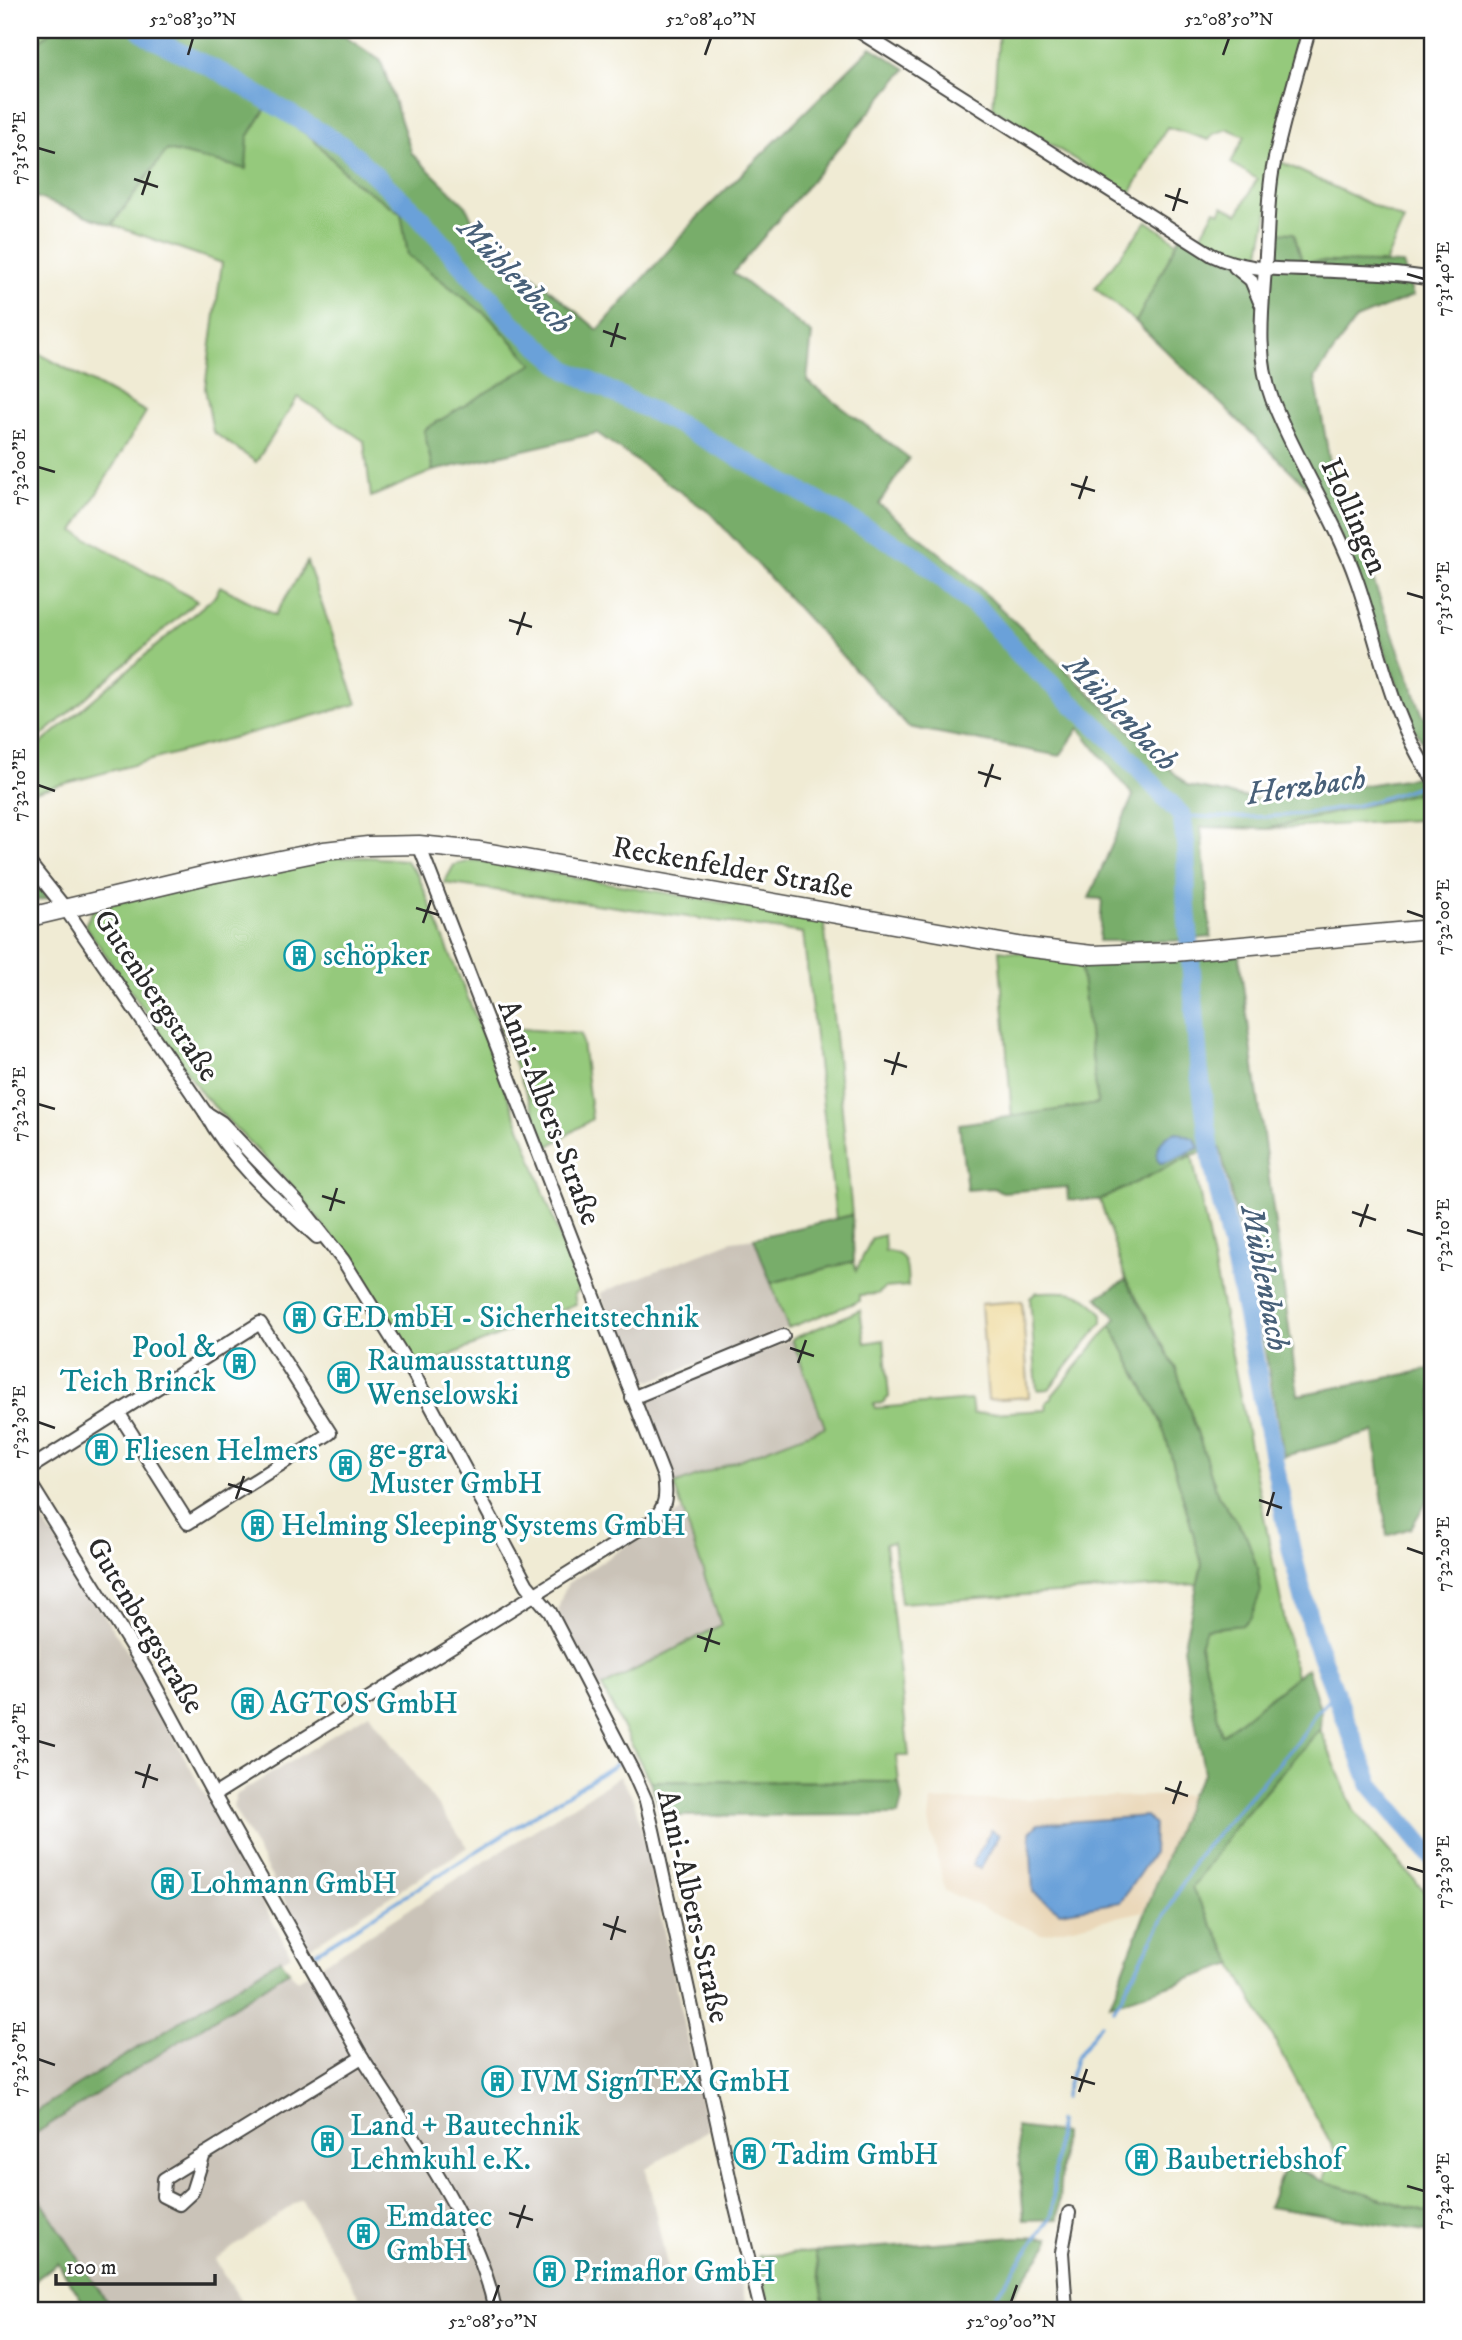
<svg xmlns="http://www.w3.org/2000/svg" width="1462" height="2340" font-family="'IM FELL DW Pica',serif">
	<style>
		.built { fill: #ead8ba }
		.industrial { fill: #cac3b8 }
		.green { fill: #95c97b; stroke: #607a53; stroke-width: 2 }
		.forest { fill: #78ad6b; stroke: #526c4b; stroke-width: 2 }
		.sand { fill: #eeda9e; stroke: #8c8264; stroke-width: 2 }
		.water { fill: #6ba1d9; stroke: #4b6682; stroke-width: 2 }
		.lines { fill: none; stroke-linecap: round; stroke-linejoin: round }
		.stream { stroke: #6ba1d9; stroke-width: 3.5 }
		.river { stroke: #6ba1d9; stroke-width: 19 }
		.street-casing { stroke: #494844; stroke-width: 16 }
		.secondary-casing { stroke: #494844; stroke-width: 21 }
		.street { stroke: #fff; stroke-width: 12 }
		.secondary { stroke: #fff; stroke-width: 18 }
		.ticks { fill: none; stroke: #2b2b2b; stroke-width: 2.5 }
		.labels { text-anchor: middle; stroke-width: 6; stroke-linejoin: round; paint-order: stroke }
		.street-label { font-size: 30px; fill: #2b2b2b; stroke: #fff }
		.culture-label { font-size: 30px; fill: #0d838f; stroke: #fff; text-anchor: start }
		.water-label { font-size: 32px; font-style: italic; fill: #486079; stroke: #fff }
		.neatline { fill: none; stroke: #2b2b2b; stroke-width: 2.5 }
		.ticks-label { font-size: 18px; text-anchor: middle; fill: #2b2b2b }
	</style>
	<rect width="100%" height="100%" fill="#fff"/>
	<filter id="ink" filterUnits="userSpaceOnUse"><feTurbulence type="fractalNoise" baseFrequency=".0143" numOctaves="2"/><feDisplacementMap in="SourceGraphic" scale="14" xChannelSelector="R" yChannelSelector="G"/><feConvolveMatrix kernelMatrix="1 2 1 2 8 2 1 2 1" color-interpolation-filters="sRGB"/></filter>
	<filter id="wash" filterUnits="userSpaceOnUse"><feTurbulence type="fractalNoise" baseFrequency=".00686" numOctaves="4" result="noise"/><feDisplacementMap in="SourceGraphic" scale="28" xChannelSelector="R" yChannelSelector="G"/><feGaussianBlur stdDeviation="1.57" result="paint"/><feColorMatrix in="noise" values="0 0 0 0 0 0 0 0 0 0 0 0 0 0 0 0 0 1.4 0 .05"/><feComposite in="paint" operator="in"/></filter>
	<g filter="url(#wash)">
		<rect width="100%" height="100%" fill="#f0ebd4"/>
		<!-- built -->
		<polygon class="built" points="1190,1795 1144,1911 1041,1934 945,1891 929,1821 931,1801"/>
		<!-- industrial -->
		<g class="industrial">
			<polygon points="754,1238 788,1328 651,1381 634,1374 627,1366 600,1293 732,1241"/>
			<polygon points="792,1339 826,1427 674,1485 645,1410 652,1395"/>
			<polygon points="30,1501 129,1654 291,1955 30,2115"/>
			<polygon points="681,1511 722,1625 597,1690 564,1630 558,1610 562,1596 568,1583"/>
			<polygon points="369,1713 468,1847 310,1947 233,1807 236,1795"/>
			<polygon points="620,1776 634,1800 642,1831 708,2130 646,2169 671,2284 738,2268 747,2310 367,2310 301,2199 215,2260 247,2310 112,2310 30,2184 30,2137 289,1971 297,1980"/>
		</g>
		<!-- green -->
		<g class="green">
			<polygon points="30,30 53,30 30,48"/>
			<polygon points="999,30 1304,30 1260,252 1252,263 1219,256 1199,239 1215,210 1220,212 1223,206 1238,214 1257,179 1231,163 1245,136 1228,129 1213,134 1209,140 1167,127 1130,194 993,108"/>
			<polygon points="266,108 312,138 353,181 401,213 408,255 489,317 534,365 424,430 433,471 371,497 364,441 298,397 256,462 213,432 205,388 222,263 112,225 167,150 248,137"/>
			<polygon points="1279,161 1404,220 1385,263 1302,262 1271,232"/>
			<polygon points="1147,221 1178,243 1136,322 1095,288"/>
			<polygon points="36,352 146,412 74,531 197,601 30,746 30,366"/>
			<polygon points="307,562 357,704 30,793 30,753 215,596 220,586 275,615"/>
			<polygon points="1417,777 1432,797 1432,819 1267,829 1417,793"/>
			<polygon points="366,857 405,860 418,875 523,1134 579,1291 574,1294 576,1304 416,1369 348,1258 294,1188 203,1095 85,925 94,907 326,858"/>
			<polygon points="475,860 824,920 852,1215 836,1219 803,933 444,883 454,865"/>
			<polygon points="999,950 1080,961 1098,1104 1012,1117"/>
			<polygon points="500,1027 581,1034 592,1119 548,1147"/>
			<polygon points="1192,1155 1296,1677 1222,1736 1200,1645 1206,1629 1242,1625 1247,1537 1218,1495 1176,1369 1126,1280 1100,1200"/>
			<path d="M884 1235 885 1251C910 1253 906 1266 908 1286L885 1288 878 1294 859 1295V1301L788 1328 771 1283 854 1261 856 1271 872 1238Z"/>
			<path d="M1037 1292C1069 1292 1079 1287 1102 1313V1323L1049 1389 1037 1390 1030 1298Z"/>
			<polygon points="860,1310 865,1343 884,1340 889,1397 882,1403 874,1404 876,1408 971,1400 973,1414 1047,1410 1046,1403 1111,1325 1162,1424 1202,1564 1198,1584 901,1603 893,1542 885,1544 909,1756 896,1756 899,1782 650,1781 602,1687 721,1625 674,1485 825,1427 792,1339"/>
			<polygon points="1320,1729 1354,1811 1432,1900 1432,2211 1428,2213 1323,2181 1335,2151 1191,1888 1236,1825"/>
			<polygon points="815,2252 826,2310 770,2310 758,2256"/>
		</g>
		<!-- forest -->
		<g class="forest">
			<polygon points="53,30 335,30 381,61 412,154 466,206 476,228 598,330 698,217 871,47 906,69 733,273 812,334 807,381 909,458 879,504 957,567 1188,786 1264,801 1417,777 1417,793 1267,829 1201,827 1211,937 1173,941 1099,941 1102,899 1089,898 1133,796 1079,728 1060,756 908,727 710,513 597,433 433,471 424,430 533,364 489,317 408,255 401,213 353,181 312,138 266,108 248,137 246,169 167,150 111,225 33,196 30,197 30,48"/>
			<polygon points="1184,229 1208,245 1219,256 1269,272 1271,232 1294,233 1302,261 1403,264 1413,296 1356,319 1315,378 1330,463 1423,716 1432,721 1432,757 1412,725 1359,581 1326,505 1136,322"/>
			<polygon points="30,874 48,898 30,902"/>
			<polygon points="1239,955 1298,1395 1432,1369 1432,1492 1411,1528 1387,1536 1374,1432 1284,1456 1255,1295 1220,1148 1192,1155 1100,1200 1068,1200 1067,1187 1003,1192 993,1188 967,1190 959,1124 1098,1104 1080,961 1119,962"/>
			<polygon points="852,1215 854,1261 771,1283 754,1238"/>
			<polygon points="1126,1280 1176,1369 1218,1495 1247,1537 1257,1568 1261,1591 1251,1617 1242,1625 1206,1629 1200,1645 1222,1735 1307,1668 1321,1712 1320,1729 1236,1825 1192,1888 1234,1964 1110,2005 1190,1795 1204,1773 1183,1648 1202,1564 1162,1424 1111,1325 1116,1318 1097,1297"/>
			<polygon points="650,1781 899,1782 902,1800 898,1815 663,1816"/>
			<polygon points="280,1959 289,1971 30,2137 30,2115"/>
			<polygon points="1016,2127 1063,2133 1058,2219 1024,2220"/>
			<polygon points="1286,2164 1323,2181 1428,2213 1432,2211 1432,2232 1268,2207"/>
			<polygon points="30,2184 112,2310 88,2310 58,2263 30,2284"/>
			<polygon points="1016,2237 1049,2238 1048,2245 1001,2310 826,2310 815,2252"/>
		</g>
		<!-- sand -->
		<polygon class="sand" points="1022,1301 1029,1397 988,1400 981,1304"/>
		<!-- water -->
		<g class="water">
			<path d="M1177 1132 1195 1139 1199 1148C1186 1152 1172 1163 1160 1163L1157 1159C1157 1145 1162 1135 1177 1132Z"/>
			<polygon points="1146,1816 1154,1825 1153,1854 1120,1902 1060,1912 1033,1892 1030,1832 1038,1824"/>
			<polygon points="991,1830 999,1835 980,1869 972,1864"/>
		</g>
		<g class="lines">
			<!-- stream -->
			<g class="stream">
				<path d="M1182 816C1240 819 1297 818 1354 806 1379 801 1403 791 1427 783L1431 779"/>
				<polyline points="316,1952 616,1764"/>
				<polyline points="1114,2010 1197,1857 1304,1734 1314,1715 1335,1694"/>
				<polyline points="1064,2098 1076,2058 1101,2024"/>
				<polyline points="986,2310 1052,2215 1058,2121"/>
			</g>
			<!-- river -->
			<polyline class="river" points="140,30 151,38 222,73 345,147 420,217 512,323 567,370 678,424 915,555 983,613 1020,655 1118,746 1182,816 1186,847 1186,901 1199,1069 1212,1162 1243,1298 1291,1549 1314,1638 1371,1785 1432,1857"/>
		</g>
	</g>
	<g filter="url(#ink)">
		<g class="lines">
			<defs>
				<g id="street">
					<path d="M857 30 1212 255C1243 270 1274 269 1308 270 1349 272 1391 271 1432 279"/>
					<path d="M1309 30C1296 77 1281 125 1272 173 1267 204 1268 237 1265 268 1262 312 1256 357 1272 399 1296 461 1335 517 1357 581 1379 644 1392 722 1432 777"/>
					<polyline points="1235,267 1251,280 1260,302"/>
					<path d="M30 864 65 908 205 1112C231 1161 276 1200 317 1237"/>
					<polyline points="205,1112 221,1122 298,1203 343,1260 414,1374 527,1585 550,1612 634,1774 646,1801 653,1830 735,2204 761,2310"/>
					<polyline points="632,1398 783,1336"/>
					<polyline points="30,1468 260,1323 330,1433 188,1523 118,1412"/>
					<polyline points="30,1483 147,1671 214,1795 362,2057 164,2179 163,2196 179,2204 192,2192 204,2154"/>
					<path d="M214 1795 652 1521C666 1508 667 1495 664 1477L419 845"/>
					<path d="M362 2057C409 2132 478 2223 495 2310"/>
					<polyline points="1066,2310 1062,2252 1069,2213"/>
				</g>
				<polyline id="secondary" points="30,917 211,874 324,851 368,846 419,845 479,851 1024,947 1092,955 1174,952 1432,929"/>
			</defs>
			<!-- street casing -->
			<use href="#street" class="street-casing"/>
			<!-- secondary casing -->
			<use href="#secondary" class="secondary-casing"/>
			<!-- street -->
			<use href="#street" class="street"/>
			<!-- secondary -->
			<use href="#secondary" class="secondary"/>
		</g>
	</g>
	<!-- ticks -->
	<path class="ticks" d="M188 55 193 38M705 55 711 38M1223 55 1229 38M38 148 55 153M134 179 158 187M142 195 150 171M1165 195 1188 203M1173 211 1180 188M1407 274 1424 279M603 331 626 339M611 347 618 323M38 467 55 472M1071 484 1095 491M1079 499 1087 476M1407 593 1424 598M509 620 532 627M517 635 525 612M978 772 1001 779M38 785 55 791M985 787 993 764M416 908 439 915M1407 911 1424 917M423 923 431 900M884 1060 907 1067M892 1075 899 1052M38 1104 55 1109M322 1196 345 1203M330 1211 337 1188M1352 1212 1376 1220M1360 1227 1368 1204M1407 1230 1424 1235M790 1348 814 1356M798 1363 806 1340M38 1422 55 1428M228 1484 252 1492M236 1499 244 1476M1259 1500 1282 1508M1267 1516 1274 1492M1407 1548 1424 1554M697 1636 720 1644M705 1652 712 1628M38 1741 55 1746M135 1772 158 1780M143 1788 150 1764M1165 1788 1188 1796M1173 1804 1181 1781M1407 1867 1424 1872M603 1924 626 1932M611 1940 618 1916M38 2059 55 2065M1071 2077 1095 2084M1079 2092 1087 2069M1407 2186 1424 2191M509 2213 533 2220M517 2228 525 2205M493 2302 499 2285M1011 2302 1017 2285"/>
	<!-- icons -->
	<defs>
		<symbol id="building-ring" viewBox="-11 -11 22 22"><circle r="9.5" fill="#fff" stroke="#0f9aa8" stroke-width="1.5"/><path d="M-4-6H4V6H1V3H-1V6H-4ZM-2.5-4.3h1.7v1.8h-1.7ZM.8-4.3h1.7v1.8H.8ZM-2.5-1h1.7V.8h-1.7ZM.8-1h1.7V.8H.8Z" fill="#0f9aa8"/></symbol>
	</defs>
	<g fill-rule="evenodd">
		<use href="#building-ring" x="282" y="938" width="35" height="35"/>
		<use href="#building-ring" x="282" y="1300" width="35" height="35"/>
		<use href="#building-ring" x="222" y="1346" width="35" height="35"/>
		<use href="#building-ring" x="326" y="1360" width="35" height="35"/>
		<use href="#building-ring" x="84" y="1432" width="35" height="35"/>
		<use href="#building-ring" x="328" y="1448" width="35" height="35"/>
		<use href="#building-ring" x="240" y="1508" width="35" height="35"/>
		<use href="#building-ring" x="230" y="1686" width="35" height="35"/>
		<use href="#building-ring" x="150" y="1866" width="35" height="35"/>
		<use href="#building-ring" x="480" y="2064" width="35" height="35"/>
		<use href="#building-ring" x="310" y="2124" width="35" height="35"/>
		<use href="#building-ring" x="732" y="2136" width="35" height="35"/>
		<use href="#building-ring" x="1124" y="2142" width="35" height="35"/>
		<use href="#building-ring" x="346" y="2216" width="35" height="35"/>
		<use href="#building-ring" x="532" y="2254" width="35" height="35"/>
	</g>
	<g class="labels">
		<!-- street labels -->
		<g class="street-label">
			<text transform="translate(1355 516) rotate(66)" y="10">Hollingen</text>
			<text transform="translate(733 867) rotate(10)" y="10">Reckenfelder Straße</text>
			<text transform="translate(157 995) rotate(56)" y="10">Gutenbergstraße</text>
			<text transform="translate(550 1112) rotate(69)" y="10">Anni-Albers-Straße</text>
			<text transform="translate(146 1625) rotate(59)" y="10">Gutenbergstraße</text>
			<text transform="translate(694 1906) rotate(77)" y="10">Anni-Albers-Straße</text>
		</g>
		<!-- culture labels -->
		<g class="culture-label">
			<text x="323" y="965">schöpker</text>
			<text x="322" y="1327">GED mbH - Sicherheitstechnik</text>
			<text x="216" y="1357" text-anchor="end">Pool &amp;<tspan x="216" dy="34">Teich Brinck</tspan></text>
			<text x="367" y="1370">Raumausstattung<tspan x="367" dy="34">Wenselowski</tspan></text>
			<text x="369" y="1459">ge-gra<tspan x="369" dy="34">Muster GmbH</tspan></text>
			<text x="124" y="1460">Fliesen Helmers</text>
			<text x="281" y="1535">Helming Sleeping Systems GmbH</text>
			<text x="270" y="1713">AGTOS GmbH</text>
			<text x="190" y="1893">Lohmann GmbH</text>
			<text x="520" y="2091">IVM SignTEX GmbH</text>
			<text x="350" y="2135">Land + Bautechnik<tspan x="350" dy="34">Lehmkuhl e.K.</tspan></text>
			<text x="772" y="2164">Tadim GmbH</text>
			<text x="1165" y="2169">Baubetriebshof</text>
			<text x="386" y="2226">Emdatec<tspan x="386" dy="34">GmbH</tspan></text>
			<text x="573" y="2281">Primaflor GmbH</text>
		</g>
		<!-- water labels -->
		<g class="water-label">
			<text transform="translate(516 275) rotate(46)" y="11">Mühlenbach</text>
			<text transform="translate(1122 712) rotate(46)" y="11">Mühlenbach</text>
			<text transform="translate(1306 785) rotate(-8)" y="11">Herzbach</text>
			<text transform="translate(1266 1278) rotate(79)" y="11">Mühlenbach</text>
		</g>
	</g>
	<!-- margin -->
	<rect width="1462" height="2340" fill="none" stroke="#fff" stroke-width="77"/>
	<!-- scale -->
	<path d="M56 2274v10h159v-10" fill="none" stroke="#2b2b2b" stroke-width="3.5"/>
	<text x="66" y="2274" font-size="21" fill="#2b2b2b" stroke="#ffffff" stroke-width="5" paint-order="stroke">100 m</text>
	<rect x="38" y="38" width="1386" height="2264" class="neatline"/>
	<g class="ticks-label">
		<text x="193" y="25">52°08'30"N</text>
		<text x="711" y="25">52°08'40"N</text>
		<text x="1229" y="25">52°08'50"N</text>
		<text transform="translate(19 148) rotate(-90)" y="6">7°31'50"E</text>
		<text transform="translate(1443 279) rotate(-90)" y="6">7°31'40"E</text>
		<text transform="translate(19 467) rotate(-90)" y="6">7°32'00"E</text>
		<text transform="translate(1443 598) rotate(-90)" y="6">7°31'50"E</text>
		<text transform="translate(19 785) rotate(-90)" y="6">7°32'10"E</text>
		<text transform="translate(1443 917) rotate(-90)" y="6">7°32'00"E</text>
		<text transform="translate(19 1104) rotate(-90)" y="6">7°32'20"E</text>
		<text transform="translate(1443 1235) rotate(-90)" y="6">7°32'10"E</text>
		<text transform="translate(19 1422) rotate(-90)" y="6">7°32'30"E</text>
		<text transform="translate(1443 1554) rotate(-90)" y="6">7°32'20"E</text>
		<text transform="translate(19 1741) rotate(-90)" y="6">7°32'40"E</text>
		<text transform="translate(1443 1872) rotate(-90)" y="6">7°32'30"E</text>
		<text transform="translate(19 2059) rotate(-90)" y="6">7°32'50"E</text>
		<text transform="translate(1443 2191) rotate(-90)" y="6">7°32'40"E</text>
		<text x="493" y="2327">52°08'50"N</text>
		<text x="1011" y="2327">52°09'00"N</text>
	</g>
</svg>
